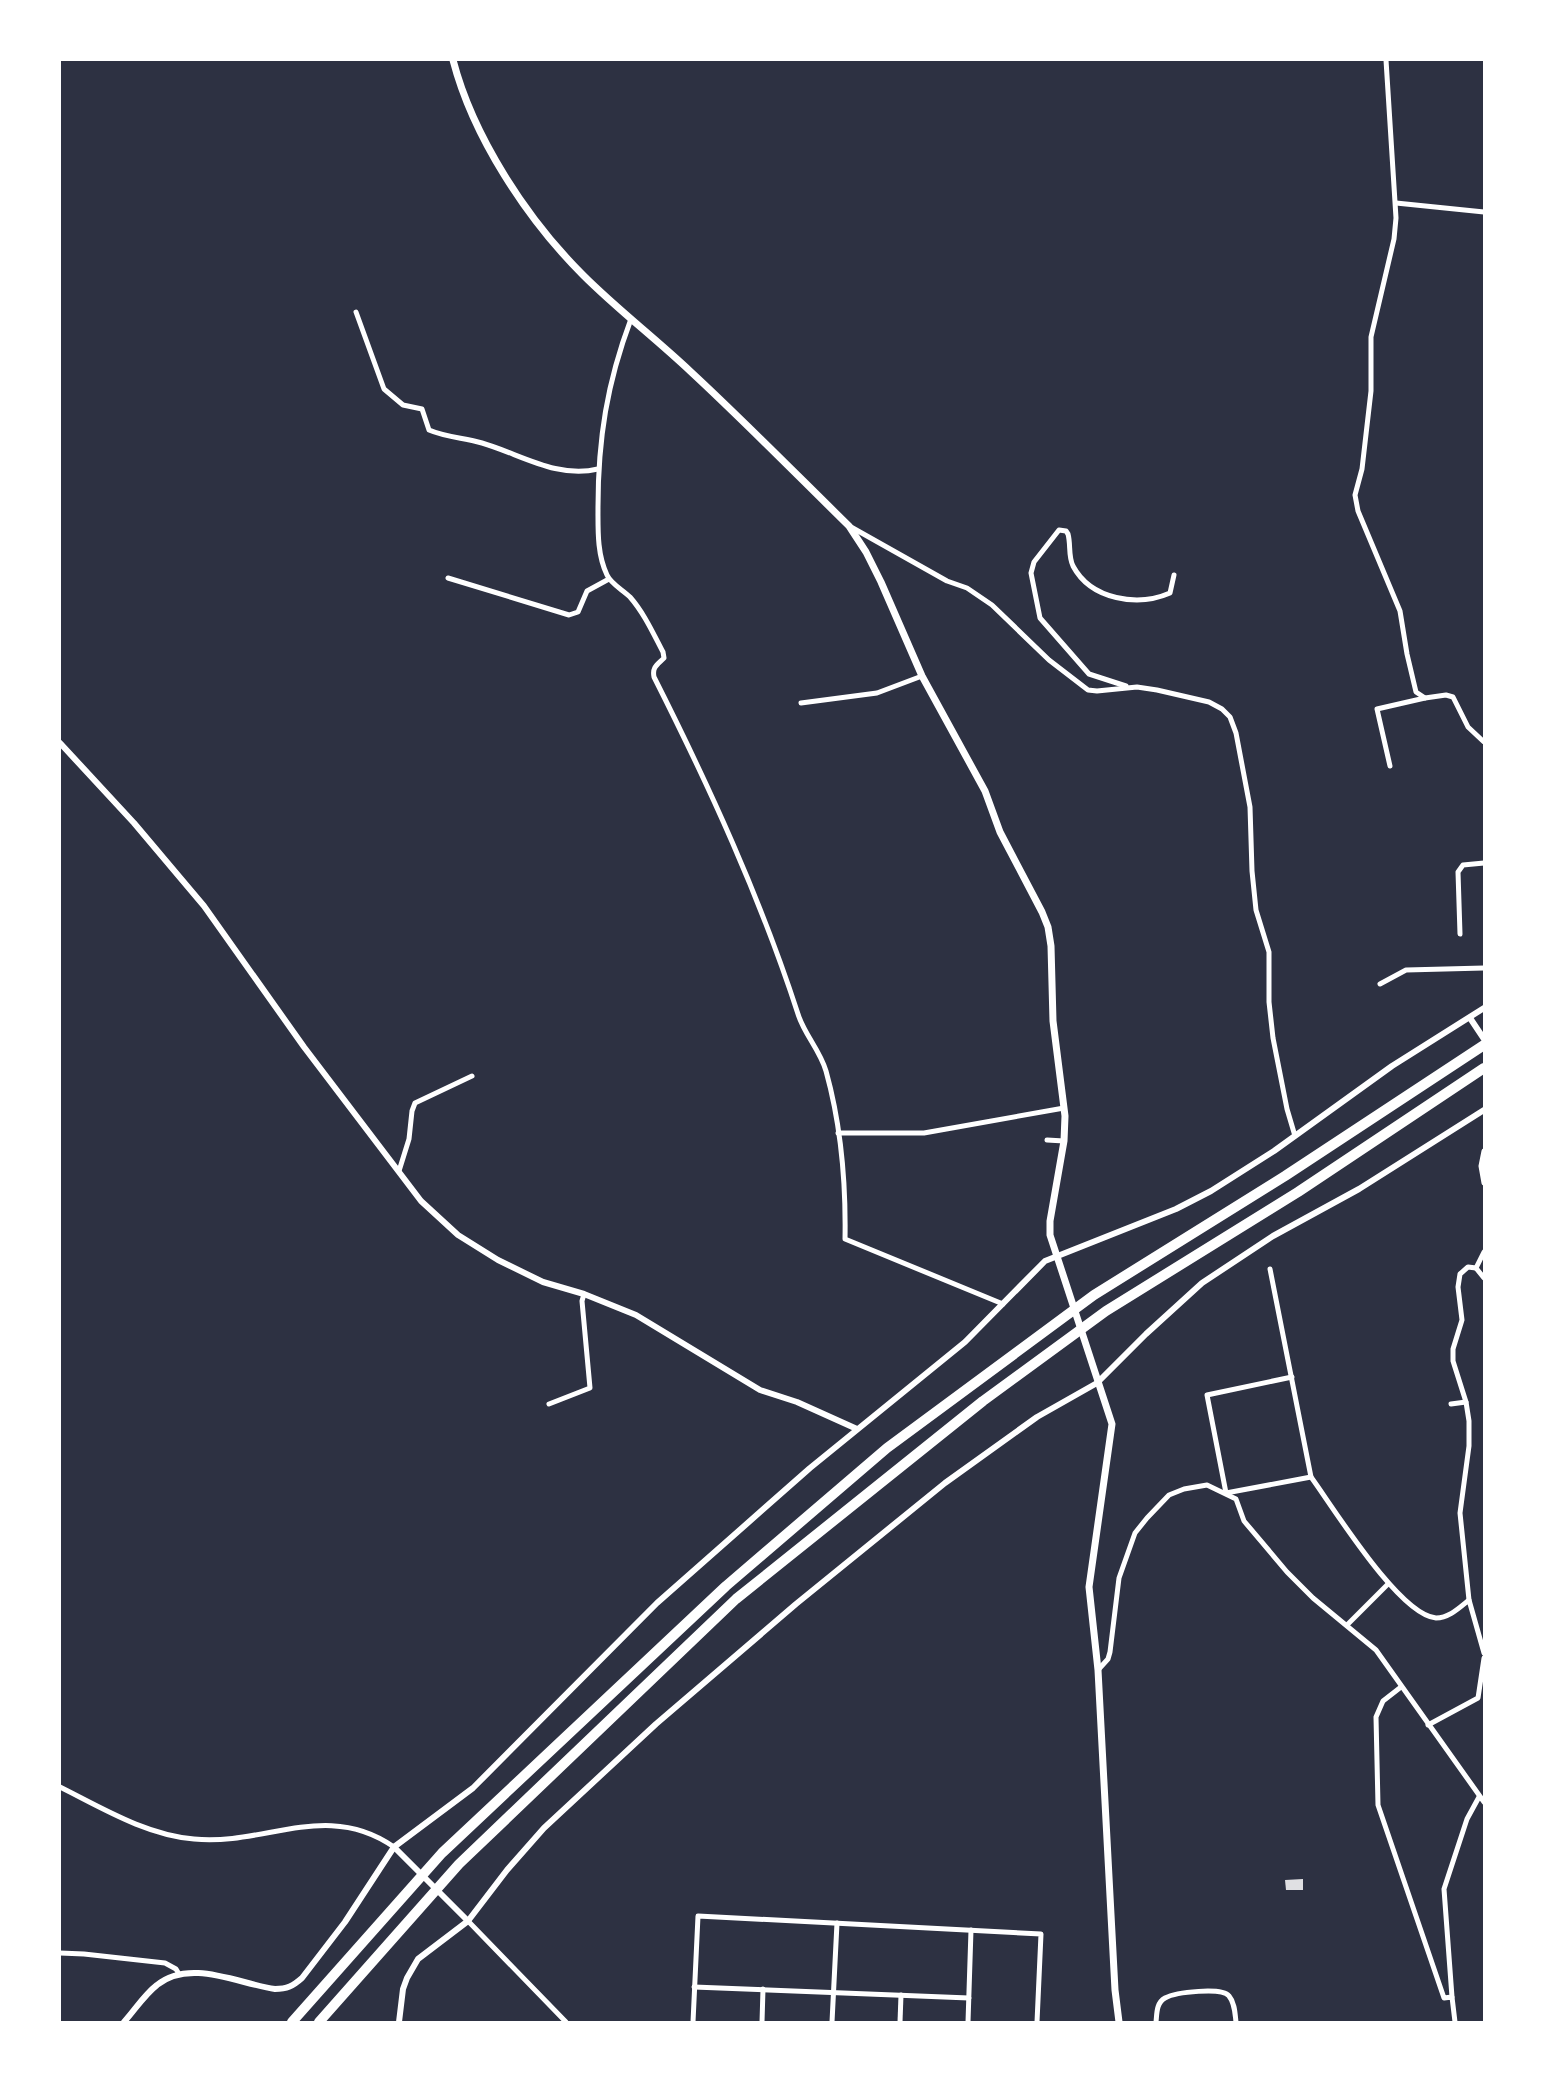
<svg xmlns="http://www.w3.org/2000/svg" width="1544" height="2082" font-family="Montserrat,sans-serif">
	<style>
		.building { fill: #e0e0e3 }
		.lines { fill: none; stroke-linecap: round; stroke-linejoin: round }
		.minor { stroke: #fff; stroke-width: 5 }
		.tertiary { stroke: #fff; stroke-width: 6 }
		.secondary { stroke: #fff; stroke-width: 7 }
		.motorway { stroke: #fff; stroke-width: 10 }
	</style>
	<rect width="100%" height="100%" fill="#2d3142"/>
	<!-- building -->
	<polygon class="building" points="1303,1879 1303,1890 1286,1890 1285,1880"/>
	<g class="lines">
		<!-- minor -->
		<g class="minor">
			<polyline points="1386,60 1396,218 1394,239 1371,337 1371,391 1362,469 1355,495 1358,511 1400,611 1407,654 1416,692 1425,698 1446,695 1453,697 1468,727 1484,742"/>
			<polyline points="1396,203 1484,212"/>
			<path d="M356 312 384 389 403 405 422 409 429 430C445 437 465 438 482 443 520 454 557 479 598 469"/>
			<path d="M631 319C607 383 598 439 598 507 598 530 597 554 607 575 611 584 623 590 630 597 644 613 653 633 663 652L664 658C657 665 652 667 654 677 709 786 760 897 798 1014 804 1034 820 1050 826 1071 841 1125 846 1183 845 1239L1003 1304"/>
			<polyline points="851,527 947,581 967,588 992,605 1049,660 1088,690 1097,691 1137,687 1157,690 1209,702 1222,709 1230,717 1236,733 1250,807 1252,871 1256,910 1269,952 1269,1002 1273,1038 1287,1109 1295,1136"/>
			<polyline points="448,578 569,615 578,612 587,591 609,579"/>
			<path d="M1126 686 1089 674 1040 618 1031 573 1034 562 1059 530 1066 531 1068 534C1071 545 1068 556 1073 566 1091 600 1138 607 1170 593L1174 575"/>
			<polyline points="801,703 877,693 922,676"/>
			<polyline points="1390,766 1377,709 1425,698"/>
			<polyline points="1460,934 1458,872 1463,865 1484,863"/>
			<polyline points="1380,984 1406,970 1484,968"/>
			<polyline points="838,1133 924,1133 1064,1108"/>
			<polyline points="1047,1140 1064,1141"/>
			<polyline points="1484,1151 1481,1166 1484,1183"/>
			<polyline points="399,1171 409,1139 412,1111 415,1103 472,1076"/>
			<polyline points="1476,1268 1484,1252"/>
			<polyline points="1476,1268 1484,1278"/>
			<polyline points="549,1404 590,1388 582,1301 584,1294"/>
			<polyline points="1451,1404 1466,1402"/>
			<path d="M1311 1477C1333 1507 1399 1615 1436 1618 1449 1618 1459 1608 1469 1600L1484 1653"/>
			<polyline points="1226,1493 1311,1477 1270,1269"/>
			<polyline points="1226,1493 1207,1395 1292,1377"/>
			<polyline points="1469,1600 1460,1513 1469,1446 1469,1421 1466,1402 1453,1361 1453,1349 1462,1320 1458,1287 1460,1274 1468,1267 1476,1268"/>
			<polyline points="1347,1625 1388,1584"/>
			<polyline points="1098,1670 1108,1659 1110,1652 1119,1578 1135,1533 1147,1518 1169,1495 1184,1489 1207,1485 1236,1499 1244,1521 1287,1572 1313,1598 1376,1650 1484,1802"/>
			<polyline points="1401,1687 1383,1701 1376,1717 1378,1805 1444,1998 1452,1997 1455,2022"/>
			<polyline points="1428,1725 1478,1698 1484,1658"/>
			<path d="M60 1787C102 1808 146 1835 194 1839 265 1846 327 1800 394 1847"/>
			<polyline points="468,1921 566,2022"/>
			<polyline points="60,1953 84,1954 165,1963 176,1969 179,1974"/>
			<polyline points="694,1987 969,1998"/>
			<polyline points="1452,1997 1444,1889 1467,1819 1479,1797"/>
			<polyline points="693,2022 698,1916 1041,1934 1037,2022"/>
			<polyline points="762,2022 763,1989"/>
			<polyline points="832,2022 837,1923"/>
			<polyline points="900,2022 901,1995"/>
			<polyline points="968,2022 971,1930"/>
			<path d="M1156 2022C1157 2014 1156 2003 1165 1998 1176 1992 1222 1987 1229 1996 1235 2003 1235 2014 1236 2022"/>
		</g>
		<!-- tertiary -->
		<g class="tertiary">
			<polyline points="60,743 134,823 204,906 304,1047 421,1201 458,1235 498,1260 543,1282 584,1294 636,1315 760,1390 797,1402 857,1429"/>
			<polyline points="1470,1018 1484,1039"/>
			<polyline points="394,1847 468,1921"/>
			<path d="M124 2022C135 2010 144 1995 157 1985 190 1958 239 1984 275 1989 287 1989 293 1986 302 1978L345 1922 394 1847 473 1788 657 1603 810 1468 965 1342 1045 1261 1176 1209 1211 1191 1274 1151 1392 1066 1484 1008"/>
			<polyline points="399,2022 403,1989 407,1978 418,1959 468,1921 507,1870 544,1828 656,1724 796,1604 945,1483 1037,1417 1097,1383 1146,1334 1202,1283 1273,1236 1359,1189 1484,1110"/>
		</g>
		<!-- secondary -->
		<path class="secondary" d="M453 60C473 137 527 219 583 275 617 309 655 338 690 371 744 421 796 474 849 526L866 552 881 582 922 676 985 791 1000 832 1042 912 1048 927 1051 946 1053 1021 1065 1116 1064 1141 1050 1221V1235L1112 1424 1089 1587 1098 1670 1115 1990 1119 2022"/>
		<!-- motorway -->
		<g class="motorway">
			<polyline points="292,2022 442,1853 726,1586 887,1448 1094,1295 1285,1176 1484,1045"/>
			<polyline points="319,2022 459,1864 736,1599 983,1401 1106,1311 1298,1192 1484,1068"/>
		</g>
	</g>
	<!-- border -->
	<rect width="1544" height="2082" fill="none" stroke="#ffffff" stroke-width="122"/>
</svg>
